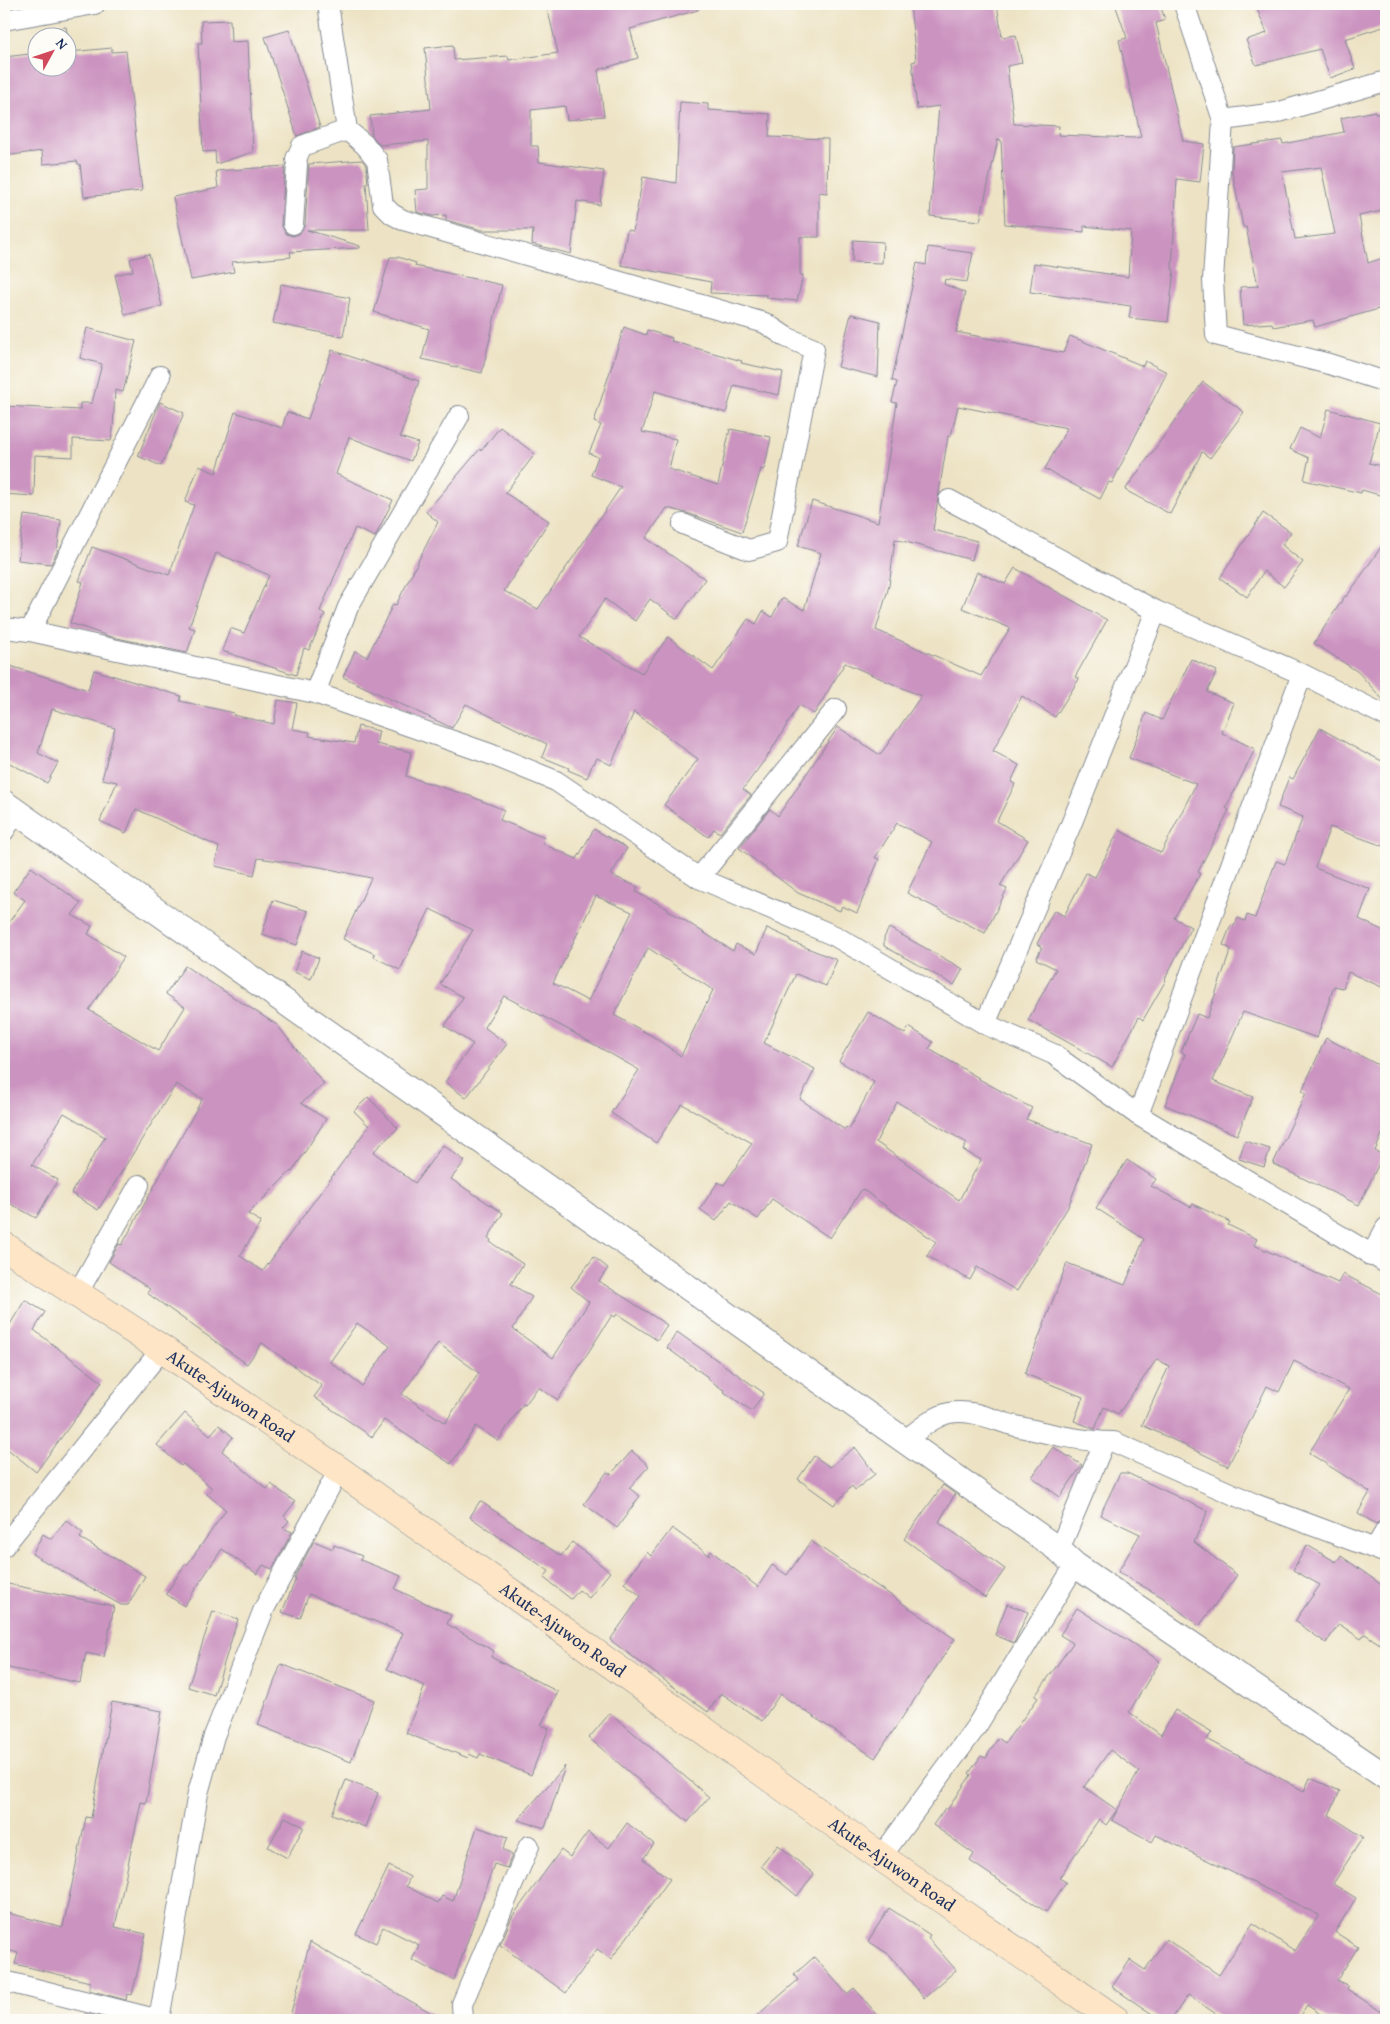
<svg xmlns="http://www.w3.org/2000/svg" width="1390" height="2024" font-family="'Gentium Book Plus',serif">
	<style>
		.building { fill: #cb93c0; fill-rule: evenodd }
		.lines { fill: none; stroke-linecap: round; stroke-linejoin: round }
		.minor-casing { stroke: #848991; stroke-width: 22 }
		.tertiary-casing { stroke: #848991; stroke-width: 27 }
		.secondary-casing { stroke: #848991; stroke-width: 29 }
		.minor { stroke: #fff; stroke-width: 20 }
		.tertiary { stroke: #fff; stroke-width: 25 }
		.secondary { stroke: #fde5c5; stroke-width: 28 }
		.labels { text-anchor: middle; stroke-width: 4; stroke-linejoin: round; paint-order: stroke }
		.street-label { font-size: 18px; fill: #1b2f5e; stroke: #fdfcf7 }
	</style>
	<rect width="100%" height="100%" fill="#fdfcf7"/>
	<filter id="ink" filterUnits="userSpaceOnUse"><feTurbulence type="fractalNoise" baseFrequency=".02" numOctaves="2"/><feDisplacementMap in="SourceGraphic" scale="10" xChannelSelector="R" yChannelSelector="G"/><feConvolveMatrix kernelMatrix="1 2 1 2 8 2 1 2 1" color-interpolation-filters="sRGB"/></filter>
	<filter id="wash" filterUnits="userSpaceOnUse"><feTurbulence type="fractalNoise" baseFrequency=".0096" numOctaves="4" result="noise"/><feDisplacementMap in="SourceGraphic" scale="20" xChannelSelector="R" yChannelSelector="G"/><feGaussianBlur stdDeviation="1.12" result="paint"/><feColorMatrix in="noise" values="0 0 0 0 0 0 0 0 0 0 0 0 0 0 0 0 0 1.4 0 .05"/><feComposite in="paint" operator="in"/></filter>
	<g filter="url(#wash)">
		<rect width="100%" height="100%" fill="#ede3c4"/>
		<g id="blocks">
			<!-- building -->
			<g class="building">
				<polygon points="564,4 697,4 698,10 630,29 638,58 598,70 604,116 567,120 565,106 531,110 531,146 538,146 539,162 604,171 600,205 577,201 571,254 532,244 533,230 482,230 446,220 446,215 433,216 417,212 415,190 428,189 428,141 380,145 372,136 370,116 431,109 425,48 453,45 454,60 508,56 509,60 558,53 547,7"/>
				<polygon points="910,4 997,4 1002,37 1016,35 1022,63 1007,66 1014,124 1059,126 1058,135 1134,138 1141,137 1119,40 1127,38 1115,4 1160,4 1165,20 1156,23 1183,141 1204,144 1200,182 1177,179 1172,269 1174,270 1168,322 1129,318 1131,306 1030,292 1034,263 1128,277 1131,231 1084,226 1084,232 1005,224 1001,140 998,139 980,221 930,216 939,106 917,109 912,62 916,61"/>
				<polygon points="1255,4 1386,4 1386,26 1345,39 1355,69 1330,78 1320,49 1256,65 1246,40 1267,33"/>
				<polygon points="230,20 231,42 248,41 253,152 216,164 215,151 203,152 198,43 202,43 201,21"/>
				<polygon points="66,27 70,52 112,48 112,52 126,51 142,191 84,197 80,164 78,164 77,161 43,164 42,151 4,156 4,57 38,53 38,68 68,68 68,38 41,38 40,30"/>
				<polygon points="289,30 320,127 297,136 265,37"/>
				<polygon points="680,102 708,104 708,110 770,114 769,137 828,139 827,193 819,192 819,237 800,237 800,275 803,275 797,301 767,298 767,295 710,293 711,282 621,265 627,230 633,231 643,177 676,183"/>
				<path d="M1375 111 1376 114 1386 112V210L1359 216 1368 263 1386 257V307L1315 327 1313 320 1273 327 1272 323 1243 325 1240 287 1258 286 1246 227H1243L1232 171 1233 147 1282 140 1283 144 1344 132 1341 118ZM1321 167 1335 234 1295 239 1282 172Z"/>
				<polygon points="362,160 366,165 368,183 366,183 369,230 307,230 360,246 360,248 290,252 291,257 232,262 234,272 191,280 173,197 218,188 216,171 285,166 281,224 286,234 293,236 299,234 305,225 309,164"/>
				<polygon points="853,240 883,242 882,263 852,262"/>
				<polygon points="928,247 973,253 967,282 945,279 944,284 965,293 956,332 1063,353 1070,336 1143,366 1145,361 1167,372 1112,483 1109,482 1100,499 1045,469 1067,428 958,406 951,436 948,436 933,530 977,541 972,560 895,539 889,586 876,630 981,676 1010,628 962,608 977,572 1005,584 1015,568 1107,620 1075,677 1079,679 1055,717 1022,696 993,751 1019,765 1011,782 1015,784 997,821 1028,840 1000,886 1007,889 985,933 907,893 932,842 897,823 875,858 879,859 857,913 842,906 840,911 798,893 739,848 770,809 778,816 838,727 880,755 921,696 845,663 814,714 799,705 767,757 743,789 751,795 720,833 714,829 708,837 664,805 698,759 634,712 611,765 597,758 594,764 593,763 587,778 568,770 569,768 542,757 547,744 466,704 452,728 343,677 355,651 367,657 393,604 396,605 438,522 426,512 480,449 481,451 500,427 535,454 505,493 549,521 504,591 538,609 621,487 591,475 598,457 589,453 601,425 594,422 624,327 646,335 647,330 672,338 671,341 742,361 741,363 783,372 779,395 734,385 726,413 655,391 642,432 676,439 669,469 718,485 730,429 771,437 764,470 761,469 742,532 687,513 667,508 646,538 705,579 677,619 650,599 635,621 605,599 579,637 642,673 668,637 713,670 748,619 756,624 763,611 772,617 782,598 804,610 821,553 798,546 812,501 878,522 897,403 892,402 897,382 892,380 917,263 926,265"/>
				<polygon points="149,254 162,306 125,315 115,275 133,271 130,259"/>
				<polygon points="390,257 398,257 416,263 415,266 502,285 482,373 422,359 429,329 374,312"/>
				<polygon points="281,284 350,298 343,337 273,323"/>
				<polygon points="851,314 880,321 878,377 838,367"/>
				<polygon points="87,328 136,341 123,392 115,390 113,430 111,441 73,439 73,457 35,455 34,496 4,494 4,406 80,410 80,403 92,403 102,364 80,358"/>
				<polygon points="332,350 419,381 400,437 418,443 411,461 349,437 336,474 393,500 375,537 355,528 320,611 325,614 309,650 304,648 296,675 222,651 230,628 244,633 269,575 216,553 189,627 195,629 187,653 108,636 70,623 83,582 79,581 92,547 169,575 194,505 185,502 199,466 216,473 235,412 282,428 287,412 308,419"/>
				<polygon points="1203,382 1244,412 1210,458 1202,452 1170,514 1125,490"/>
				<polygon points="160,402 184,413 161,466 138,456"/>
				<polygon points="1328,409 1380,423 1369,463 1386,467 1386,482 1383,496 1362,490 1361,493 1304,480 1309,458 1290,449 1300,428 1320,438"/>
				<polygon points="1263,513 1291,532 1282,545 1303,562 1284,587 1264,571 1247,597 1220,578"/>
				<polygon points="24,515 61,520 57,552 51,564 18,560"/>
				<polygon points="1386,540 1386,703 1358,672 1314,643 1345,596 1347,596"/>
				<polygon points="1191,659 1217,671 1207,692 1234,703 1222,733 1255,749 1226,808 1229,810 1198,872 1200,874 1174,918 1191,927 1165,979 1166,980 1143,1020 1139,1017 1112,1067 1028,1020 1056,969 1036,959 1042,947 1037,944 1054,910 1064,916 1086,873 1095,877 1119,830 1161,853 1196,784 1129,758 1146,713 1162,720"/>
				<path d="M4 664 88 690 94 670 181 696 180 701 234 713 233 715 274 724 278 700 297 703 292 729 310 732 309 736 354 743 358 726 379 731 376 744 411 752 406 776 470 796 504 810 500 820 545 838 543 844 577 859 594 829 627 848 611 875 638 887 636 892 668 909V910L733 951 736 944 756 954 767 928 791 939 790 941 837 960 826 986 796 974 764 1043 815 1069 800 1099 845 1130 846 1127 849 1129 874 1082 839 1061 868 1012 905 1034 909 1027 933 1042 929 1049 979 1078V1079L1032 1108 1026 1119 1092 1144 1068 1207 1017 1291 977 1267 970 1280 927 1256 936 1242 862 1189 830 1238 772 1199 758 1219 731 1201 716 1221 700 1209 718 1182 724 1185 752 1143 682 1104 656 1143 611 1113 639 1070 567 1029 504 996 484 1027 507 1044 466 1098 445 1082 473 1044 445 1026 463 997 440 984 473 930 430 909 400 970 374 957 375 954 343 939 371 878 320 867 258 858 254 875 215 866 219 847 136 809 126 833 100 821 117 782 102 779 115 728 52 709 38 753 58 763 47 783 4 760ZM596 896 632 912 588 1001 553 983ZM648 948 713 990 681 1056 652 1036 614 1015ZM897 1102 967 1143 963 1150 981 1160 959 1200 876 1142Z"/>
				<polygon points="1320,728 1366,754 1366,753 1386,763 1386,847 1330,827 1315,868 1370,889 1359,919 1386,932 1386,989 1348,972 1343,988 1334,986 1317,1038 1243,1012 1213,1081 1253,1097 1237,1135 1165,1105 1185,1054 1181,1052 1197,1014 1207,1018 1231,949 1223,945 1231,925 1234,926 1238,918 1245,921 1247,915 1255,918 1276,861 1285,864 1303,817 1278,807 1289,777 1293,779"/>
				<path d="M31 867 81 903 72 915 92 926 88 934 124 957 89 1010 158 1051 185 1007 166 994 185 966 277 1025 324 1084 301 1103 326 1119 292 1172 291 1171 248 1214 261 1222 240 1256 263 1271 369 1126 354 1111 368 1097 398 1128 373 1152 415 1183 443 1145 465 1161 451 1179 503 1213 488 1238 491 1240 490 1242 523 1264 511 1284 532 1297 513 1329 553 1358 589 1302 571 1287 594 1257 608 1268 599 1281 667 1325 657 1340 617 1314 615 1317 612 1315 558 1400 538 1387 525 1405 523 1404 498 1441 476 1426 451 1464 384 1420 372 1437 314 1397 322 1386 262 1343 247 1364 147 1293 150 1289 109 1262 119 1244 122 1245 202 1099 176 1084 98 1210 71 1193 105 1137 64 1113 32 1165 58 1180 36 1218 4 1200V929L25 900 13 892ZM357 1323 390 1346 362 1386 330 1362ZM438 1343 479 1373 445 1423 402 1394Z"/>
				<polygon points="273,900 308,911 297,945 262,934"/>
				<polygon points="889,928 963,969 954,985 884,946 884,938"/>
				<polygon points="302,951 319,958 311,979 294,972"/>
				<polygon points="1326,1038 1386,1069 1386,1125 1375,1151 1383,1155 1359,1205 1273,1164 1306,1093 1302,1091"/>
				<polygon points="1245,1141 1270,1149 1264,1167 1239,1159"/>
				<polygon points="1127,1160 1156,1179 1151,1186 1191,1207 1193,1204 1230,1222 1228,1225 1257,1239 1254,1245 1338,1283 1343,1274 1386,1296 1386,1514 1384,1519 1376,1524 1358,1513 1370,1492 1309,1453 1349,1389 1294,1361 1279,1392 1267,1386 1228,1466 1142,1425 1169,1366 1157,1359 1118,1414 1104,1407 1095,1429 1074,1421 1083,1397 1025,1374 1067,1263 1125,1285 1144,1239 1096,1208"/>
				<polygon points="25,1300 45,1312 34,1330 102,1382 36,1472 4,1446 4,1334"/>
				<polygon points="677,1332 764,1393 752,1411 724,1392 725,1391 708,1379 709,1378 667,1348"/>
				<polygon points="185,1413 210,1435 219,1425 233,1437 222,1451 267,1489 271,1484 295,1502 284,1516 289,1521 283,1528 292,1532 272,1569 263,1565 257,1574 222,1549 184,1606 166,1594 185,1564 187,1565 226,1510 207,1494 212,1488 183,1464 181,1466 157,1445"/>
				<polygon points="855,1447 875,1474 855,1490 852,1486 834,1505 798,1479 814,1456 830,1467"/>
				<polygon points="1053,1447 1082,1465 1060,1497 1032,1477"/>
				<polygon points="632,1451 649,1466 629,1488 640,1496 617,1528 584,1504 607,1472 611,1474"/>
				<polygon points="1120,1473 1127,1473 1208,1511 1194,1542 1237,1575 1199,1626 1162,1597 1118,1572 1140,1534 1100,1515"/>
				<polygon points="943,1485 955,1494 939,1522 1005,1569 985,1598 904,1539"/>
				<polygon points="480,1501 561,1556 572,1542 610,1572 589,1598 579,1590 571,1599 544,1578 549,1571 470,1517"/>
				<polygon points="66,1520 83,1533 80,1538 145,1576 128,1605 121,1605 32,1554 43,1534 51,1539"/>
				<polygon points="672,1528 709,1555 711,1551 758,1587 772,1565 787,1575 811,1541 955,1639 875,1758 780,1694 762,1721 721,1693 708,1712 610,1640 641,1596 624,1583 647,1552 651,1556"/>
				<polygon points="314,1541 333,1549 334,1545 362,1556 360,1560 401,1576 395,1589 451,1615 447,1624 494,1651 491,1657 558,1692 541,1725 549,1728 531,1775 480,1754 478,1758 469,1754 468,1758 406,1733 425,1686 387,1669 403,1633 309,1594 300,1618 282,1612 296,1579 294,1579"/>
				<polygon points="1307,1545 1336,1562 1341,1556 1386,1588 1386,1648 1365,1634 1361,1639 1339,1624 1326,1643 1295,1621 1320,1585 1293,1570"/>
				<polygon points="8,1584 114,1606 104,1657 86,1653 80,1683 4,1667 4,1606"/>
				<polygon points="1007,1604 1028,1612 1014,1643 995,1635"/>
				<polygon points="1077,1608 1160,1661 1129,1712 1161,1735 1175,1710 1212,1732 1207,1739 1304,1791 1310,1778 1340,1791 1329,1815 1363,1837 1333,1884 1356,1898 1335,1932 1358,1947 1337,1980 1349,1987 1347,1989 1386,2015 1386,2020 1329,2020 1307,2005 1297,2020 1225,2020 1188,1995 1171,2020 1161,2020 1112,1987 1130,1960 1145,1970 1166,1939 1219,1975 1253,1923 1295,1951 1319,1915 1156,1835 1152,1842 1112,1820 1139,1771 1110,1750 1084,1787 1117,1810 1106,1825 1099,1819 1059,1878 1066,1882 1046,1912 970,1861 974,1854 933,1825 945,1808 947,1810 971,1775 969,1773 981,1756 986,1758 998,1738 1005,1743 1038,1698 1035,1696 1073,1643 1060,1635"/>
				<polygon points="213,1611 238,1619 214,1695 188,1687"/>
				<polygon points="281,1664 374,1700 351,1762 258,1725"/>
				<polygon points="112,1702 162,1711 146,1803 141,1802 115,1927 146,1934 132,1995 127,1994 126,2000 89,1990 90,1982 15,1964 18,1953 4,1949 4,1912 63,1927 86,1817 91,1818"/>
				<polygon points="610,1713 709,1797 688,1822 589,1738"/>
				<polygon points="565,1766 545,1828 518,1820"/>
				<polygon points="346,1780 378,1793 365,1827 332,1814"/>
				<polygon points="285,1817 304,1827 287,1858 268,1847"/>
				<polygon points="627,1823 654,1844 643,1859 670,1879 611,1959 597,1949 566,1993 500,1945 512,1917 561,1850 570,1857 588,1832 609,1848"/>
				<polygon points="477,1827 508,1837 503,1849 512,1855 507,1868 494,1864 454,1980 412,1960 419,1945 383,1927 376,1943 356,1934 389,1866 410,1877 406,1886 438,1903 442,1896 453,1901"/>
				<polygon points="778,1845 814,1874 797,1896 761,1866"/>
				<polygon points="889,1908 930,1935 928,1938 956,1970 924,1998 890,1955 868,1941"/>
				<polygon points="310,1942 405,1998 444,2020 289,2020"/>
				<polygon points="814,1957 847,1994 854,1988 882,2020 752,2020 798,1980 794,1975"/>
				<polygon points="85,2014 111,2020 83,2020"/>
			</g>
		</g>
	</g>
	<g filter="url(#ink)">
		<use href="#blocks" fill-opacity="0" stroke="#848991" stroke-width="1"/>
		<g class="lines">
			<defs>
				<g id="minor">
					<polyline points="328,4 347,130 365,145 377,160 383,205 392,214 403,220 765,323 786,337 814,349 777,542 749,550 683,524"/>
					<polyline points="1184,4 1223,120 1213,280 1216,335 1329,364 1386,382"/>
					<polyline points="4,20 95,4"/>
					<polyline points="1223,120 1276,113 1386,81"/>
					<polyline points="293,224 297,164 296,159 302,146 347,130"/>
					<polyline points="949,500 1156,611 1302,674 1386,716"/>
					<polyline points="4,628 30,631 315,693 490,754 556,781 699,878 835,936 985,1024 1053,1054 1138,1115 1386,1263"/>
					<polyline points="30,631 160,376"/>
					<polyline points="315,693 348,607 459,416"/>
					<polyline points="4,831 16,812"/>
					<polyline points="699,878 836,709"/>
					<polyline points="985,1024 1070,827 1156,611"/>
					<polyline points="1138,1115 1302,674"/>
					<polyline points="1371,1256 1386,1228"/>
					<polyline points="77,1294 139,1185"/>
					<path d="M904 1441C918 1431 932 1417 949 1413 971 1408 995 1421 1016 1426 1046 1433 1083 1442 1114 1442L1255 1504 1386 1553"/>
					<polyline points="4,1546 162,1349"/>
					<polyline points="1376,1547 1386,1530"/>
					<polyline points="1059,1550 1101,1450 1099,1442"/>
					<polyline points="881,1857 976,1727 1075,1565"/>
					<polyline points="4,1981 159,2020"/>
					<polyline points="159,2020 198,1793 214,1736 264,1609 339,1470"/>
					<polyline points="463,2020 462,2004 529,1846"/>
				</g>
				<polyline id="tertiary" points="4,803 1059,1550 1075,1565 1386,1777"/>
				<g id="secondary">
					<path id="s1" d="M4 1246 162 1349 339 1470 881 1857 1116 2020"/>
				</g>
			</defs>
			<!-- minor casing -->
			<use href="#minor" class="minor-casing"/>
			<!-- tertiary casing -->
			<use href="#tertiary" class="tertiary-casing"/>
			<!-- secondary casing -->
			<use href="#secondary" class="secondary-casing"/>
			<!-- minor -->
			<use href="#minor" class="minor"/>
			<!-- tertiary -->
			<use href="#tertiary" class="tertiary"/>
			<!-- secondary -->
			<use href="#secondary" class="secondary"/>
		</g>
	</g>
	<g class="labels">
		<!-- street labels -->
		<g class="street-label">
			<text dy="6" stroke="none"><textPath href="#s1" startOffset="272">Akute-Ajuwon Road</textPath></text>
			<text dy="6" stroke="none"><textPath href="#s1" startOffset="678">Akute-Ajuwon Road</textPath></text>
			<text dy="6" stroke="none"><textPath href="#s1" startOffset="1082">Akute-Ajuwon Road</textPath></text>
		</g>
	</g>
	<!-- margin -->
	<rect width="1390" height="2024" fill="none" stroke="#fdfcf7" stroke-width="20"/>
	<!-- north arrow -->
	<g transform="translate(52 52) rotate(50)"><circle r="24" fill="#fdfcf7" stroke="#a3aaba"/>
	<path d="M0-4L9 19L0 12L-9 19Z" fill="#d1495b"/>
	<text y="-8" font-size="14" font-weight="bold" text-anchor="middle" fill="#1b2f5e">N</text>
	</g>
</svg>
